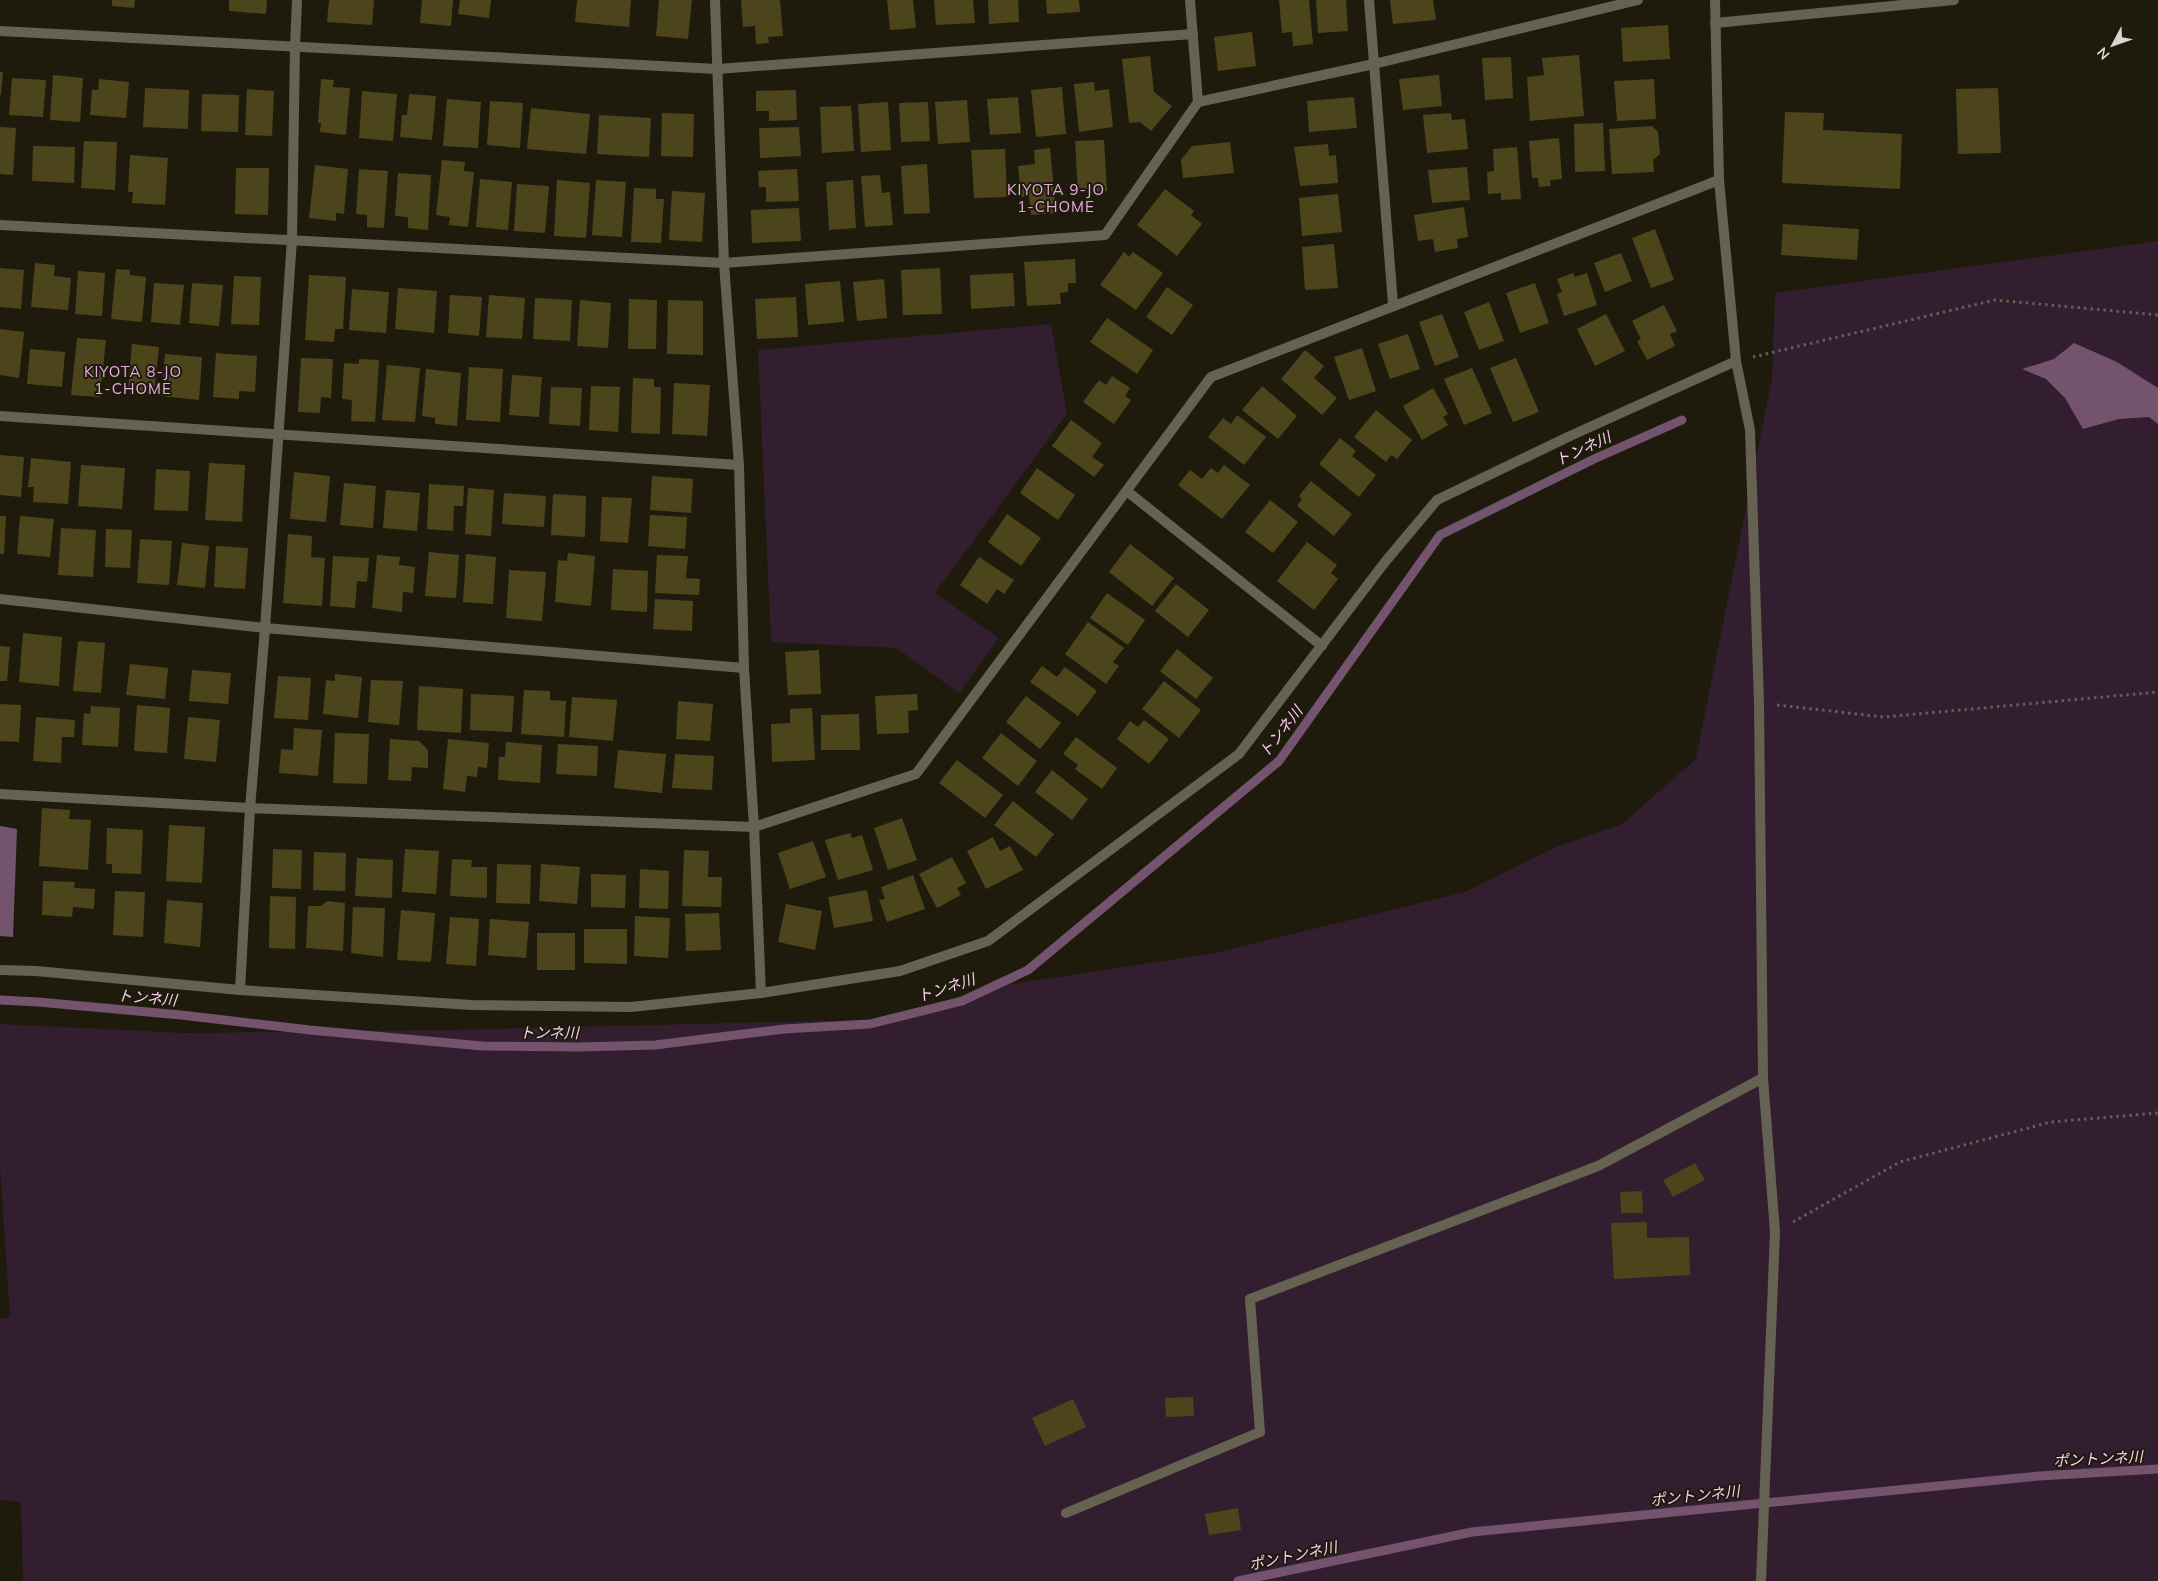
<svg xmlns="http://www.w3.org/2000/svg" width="2158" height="1581" font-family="Mulish,'Noto Sans JP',sans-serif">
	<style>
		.green { fill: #321e2e }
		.water { fill: #74536e }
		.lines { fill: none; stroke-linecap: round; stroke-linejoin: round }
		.stream { stroke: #74536e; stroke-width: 9 }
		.building { fill: #4c451c }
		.path { stroke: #625f53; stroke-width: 3; stroke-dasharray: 2.5 4; stroke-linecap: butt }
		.service { stroke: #656251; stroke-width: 10 }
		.minor { stroke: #656251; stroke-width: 10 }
		.labels { text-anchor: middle; stroke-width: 4; stroke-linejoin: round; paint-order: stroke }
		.neighbourhood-label { font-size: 15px; letter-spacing: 1px; fill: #eaaade; stroke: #1e1b0d }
		.water-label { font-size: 15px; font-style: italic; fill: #fdcef4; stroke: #1e1b0d }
	</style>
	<rect width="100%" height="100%" fill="#1e1b0d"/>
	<!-- green -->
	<g class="green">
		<polygon points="2158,241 2158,1581 23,1581 21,1502 0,1500 0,1319 10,1317 0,1167 0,1024 185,1033 451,1030 902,1019 993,987 1215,953 1465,892 1556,847 1622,824 1696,759 1772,379 1775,293"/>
		<polygon points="1051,324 1067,414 935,593 999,638 959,693 896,648 771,642 758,350"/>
	</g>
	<!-- water -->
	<g class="water">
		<polygon points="2074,343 2117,362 2158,388 2158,424 2149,417 2119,419 2083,429 2065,398 2046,379 2022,369 2054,359"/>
		<polygon points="0,826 17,829 13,937 0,936"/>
	</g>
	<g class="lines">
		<!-- stream -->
		<g class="stream">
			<polyline points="0,1000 38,1002 181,1015 310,1030 482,1046 579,1047 655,1045 784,1029 870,1024 962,1001 1028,970 1279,761 1440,535 1594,459 1682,420"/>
			<polyline points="1238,1581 1472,1532 2039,1476 2158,1469"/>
		</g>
	</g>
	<!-- building -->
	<g class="building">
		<polygon points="112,0 135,0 134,8 112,6"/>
		<polygon points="229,0 267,0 266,14 229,11"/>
		<polygon points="329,0 374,0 372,25 327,22"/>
		<polygon points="422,0 453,0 451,26 420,23"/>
		<polygon points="460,0 491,0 489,18 458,14"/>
		<polygon points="577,0 631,0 629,27 575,22"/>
		<polygon points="659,0 692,0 688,39 656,36"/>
		<polygon points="741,0 780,0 783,36 768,37 769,43 756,44 755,26 743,27"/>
		<polygon points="887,0 913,0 916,28 890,30"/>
		<polygon points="934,0 973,0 975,23 936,25"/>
		<polygon points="988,0 1018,0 1019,22 989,24"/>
		<polygon points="1046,0 1079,0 1080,12 1047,14"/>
		<polygon points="1279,0 1309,0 1313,44 1293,46 1292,32 1282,33"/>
		<polygon points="1316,0 1346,0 1348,31 1318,33"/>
		<polygon points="1390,0 1433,0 1436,20 1393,24"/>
		<polygon points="1668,25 1670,59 1623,62 1621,28"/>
		<polygon points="1252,32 1256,66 1218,71 1214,37"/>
		<polygon points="1579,55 1584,116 1530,121 1527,77 1544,75 1542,58"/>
		<polygon points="1150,56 1154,92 1172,106 1151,131 1140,122 1129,123 1122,59"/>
		<polygon points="1511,57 1513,98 1485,100 1482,58"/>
		<polygon points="0,72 3,72 1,95 0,95"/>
		<polygon points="53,75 83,78 80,122 50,120"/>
		<polygon points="1439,75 1442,106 1403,110 1399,79"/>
		<polygon points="12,78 46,80 43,117 9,115"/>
		<polygon points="99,79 129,82 126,118 90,115 92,90 98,90"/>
		<polygon points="321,79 334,80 333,87 350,88 346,135 320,132 321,123 318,123"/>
		<polygon points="1654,79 1656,119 1617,121 1614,81"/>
		<polygon points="1094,82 1095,91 1109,89 1113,127 1079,132 1074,84"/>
		<polygon points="1062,87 1066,134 1036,137 1031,90"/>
		<polygon points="145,88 189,90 188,129 143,127"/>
		<polygon points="1998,88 2001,153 1958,154 1956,89"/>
		<polygon points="247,89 274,91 272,136 245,135"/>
		<polygon points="796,90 797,120 769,121 769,111 756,111 756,91"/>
		<polygon points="362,91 397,94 393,141 359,138"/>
		<polygon points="202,94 239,95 238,132 201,131"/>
		<polygon points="409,94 436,96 432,140 400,137 402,115 407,115"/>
		<polygon points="1018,97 1021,133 990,135 987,99"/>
		<polygon points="1354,97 1357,128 1309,132 1307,101"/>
		<polygon points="447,99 481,102 478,148 443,146"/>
		<polygon points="967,100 970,142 938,144 935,102"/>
		<polygon points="490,101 523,103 520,148 487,145"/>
		<polygon points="888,102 891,150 861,152 858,104"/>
		<polygon points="928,102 930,141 901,142 899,103"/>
		<polygon points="851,106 854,151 822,153 820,107"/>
		<polygon points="531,108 590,114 586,154 527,149"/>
		<polygon points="1785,112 1824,113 1823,130 1902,134 1900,189 1782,183"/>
		<polygon points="662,113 694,114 693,157 661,156"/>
		<polygon points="1451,113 1452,120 1465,119 1468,149 1427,153 1423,115"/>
		<polygon points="599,115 651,118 649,157 597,154"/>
		<polygon points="1603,123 1605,171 1575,172 1574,124"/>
		<polygon points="1652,126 1658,132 1660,154 1653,160 1654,172 1612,174 1609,129"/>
		<polygon points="0,127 16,128 13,175 0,174"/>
		<polygon points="799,127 801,156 760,158 759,128"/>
		<polygon points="1559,138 1562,179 1550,180 1551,186 1539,187 1538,178 1532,178 1529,141"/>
		<polygon points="1104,140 1107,191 1078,193 1075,141"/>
		<polygon points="84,141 117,142 115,190 81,188"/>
		<polygon points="1230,142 1234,173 1183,178 1181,160 1192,146"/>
		<polygon points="1328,144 1329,156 1336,155 1338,183 1300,186 1294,147"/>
		<polygon points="33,146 75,147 74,183 32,181"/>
		<polygon points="1517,147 1521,199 1501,200 1501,193 1488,194 1487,172 1494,171 1493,149"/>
		<polygon points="1050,148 1056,213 1031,215 1029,196 1021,197 1018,166 1035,164 1034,150"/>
		<polygon points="1005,149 1007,197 974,198 971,150"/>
		<polygon points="130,155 168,158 165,205 132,203 133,192 128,192"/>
		<polygon points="442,160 465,162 464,171 474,172 468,227 449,225 450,217 436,215"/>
		<polygon points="927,164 930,213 904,214 901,166"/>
		<polygon points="315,165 348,169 344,214 336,213 336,221 309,218"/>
		<polygon points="1467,167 1470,200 1432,203 1428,170"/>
		<polygon points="236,168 269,168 268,215 235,214"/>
		<polygon points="359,169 388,171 384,228 367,227 367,215 356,214"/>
		<polygon points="797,169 799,201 766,202 766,187 759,187 758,171"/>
		<polygon points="398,173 431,175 428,230 408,228 408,217 395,216"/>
		<polygon points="880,175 882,193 890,192 893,225 865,227 861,176"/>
		<polygon points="480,179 512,182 508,230 476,227"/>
		<polygon points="557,180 590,183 586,238 554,236"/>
		<polygon points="596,180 626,182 622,237 592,235"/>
		<polygon points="853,180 856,228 829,230 826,182"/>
		<polygon points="517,184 549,186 545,233 514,231"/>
		<polygon points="634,188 656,189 656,199 664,199 661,243 631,242"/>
		<polygon points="1165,189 1194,211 1191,215 1202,224 1177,256 1137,225"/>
		<polygon points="672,191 705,193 702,242 669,240"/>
		<polygon points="1338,194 1342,232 1302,236 1299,198"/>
		<polygon points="1464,207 1468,237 1457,239 1458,248 1435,252 1433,239 1418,241 1414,215"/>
		<polygon points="799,208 801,241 752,243 751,210"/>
		<polygon points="1783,224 1859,229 1857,260 1781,255"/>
		<polygon points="1655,229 1674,280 1651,288 1632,238"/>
		<polygon points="1334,244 1338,288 1305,290 1302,247"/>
		<polygon points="1124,252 1129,257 1133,252 1163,273 1136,310 1100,285"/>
		<polygon points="1621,253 1632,281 1605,292 1594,263"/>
		<polygon points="1075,259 1076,283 1068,283 1068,292 1060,293 1061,304 1027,306 1024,262"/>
		<polygon points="35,263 55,265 54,276 71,278 68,310 31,307"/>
		<polygon points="0,268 24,270 21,309 0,307"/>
		<polygon points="940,268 942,314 903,315 901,270"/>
		<polygon points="116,269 130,270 130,275 146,277 142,322 111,319"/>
		<polygon points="78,271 105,273 102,316 75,314"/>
		<polygon points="1013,273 1015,306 971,309 970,275"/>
		<polygon points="1573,273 1575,277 1587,273 1597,305 1564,316 1557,294 1562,292 1557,279"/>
		<polygon points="309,275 346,277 343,329 335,329 334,342 305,340"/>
		<polygon points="234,276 261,277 259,325 231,324"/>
		<polygon points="884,279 887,318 857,321 853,282"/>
		<polygon points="840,281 844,322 808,325 805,284"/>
		<polygon points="154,283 184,285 180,325 151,322"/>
		<polygon points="192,283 223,285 219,326 189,323"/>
		<polygon points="1535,283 1549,323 1520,333 1506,293"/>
		<polygon points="1167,287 1193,305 1172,335 1146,317"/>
		<polygon points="398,288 437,291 434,333 395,329"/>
		<polygon points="352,289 389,292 386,333 349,330"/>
		<polygon points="450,295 482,297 479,336 448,333"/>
		<polygon points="489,295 525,298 522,339 486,337"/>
		<polygon points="796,297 798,337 757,339 755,299"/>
		<polygon points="535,298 572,300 570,341 533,339"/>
		<polygon points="629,299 657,300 656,349 628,349"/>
		<polygon points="580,300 611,303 608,348 577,346"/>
		<polygon points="668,300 703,301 703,355 667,354"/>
		<polygon points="1489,302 1504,341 1479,350 1464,312"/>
		<polygon points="1664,305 1677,331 1670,334 1675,346 1647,360 1637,341 1641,339 1632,321"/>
		<polygon points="1442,314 1459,357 1435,366 1419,322"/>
		<polygon points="1606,314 1625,351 1595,366 1577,329"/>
		<polygon points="1107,318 1153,350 1137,374 1090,342"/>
		<polygon points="0,329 24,332 19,378 0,375"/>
		<polygon points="1408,334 1420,369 1390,379 1378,344"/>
		<polygon points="77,338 106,340 100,397 71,395"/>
		<polygon points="132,344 159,347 154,394 128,391"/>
		<polygon points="1362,348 1376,391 1349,400 1334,357"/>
		<polygon points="30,349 65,352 62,387 27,384"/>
		<polygon points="1305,350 1324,366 1314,378 1337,398 1322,415 1281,379"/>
		<polygon points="216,353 257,356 255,392 239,391 239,399 213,397"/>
		<polygon points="165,354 202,357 199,400 161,396"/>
		<polygon points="301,358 333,359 331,398 321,397 320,413 298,412"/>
		<polygon points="1516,358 1539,412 1513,422 1490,368"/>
		<polygon points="359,359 379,360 375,422 351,421 352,400 342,399 344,363 359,364"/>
		<polygon points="387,365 420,368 415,422 382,420"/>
		<polygon points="469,367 503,369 500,422 466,420"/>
		<polygon points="1472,368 1492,413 1464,425 1444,379"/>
		<polygon points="426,369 461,373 457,426 435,424 435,418 422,416"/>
		<polygon points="512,375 542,377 539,417 509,415"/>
		<polygon points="1112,376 1130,388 1125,396 1131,400 1114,424 1083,402 1099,380 1106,385"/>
		<polygon points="633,378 654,379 654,387 661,387 660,434 631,433"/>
		<polygon points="674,383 710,385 707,436 672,434"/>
		<polygon points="591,386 620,387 618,432 589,430"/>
		<polygon points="1262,386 1297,416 1278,439 1242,410"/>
		<polygon points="551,387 582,388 580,426 549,424"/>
		<polygon points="1433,388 1448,414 1443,417 1448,425 1422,440 1403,406"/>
		<polygon points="1376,410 1412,440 1397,459 1391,455 1386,462 1354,437"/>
		<polygon points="1237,415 1266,437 1244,465 1208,437 1223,418 1231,424"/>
		<polygon points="1071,420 1102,443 1092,457 1104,465 1094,477 1052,446"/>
		<polygon points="1340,438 1356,451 1352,456 1376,475 1359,497 1319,464"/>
		<polygon points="0,455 24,457 21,497 0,495"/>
		<polygon points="31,458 71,462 68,504 33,502 34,487 28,487"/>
		<polygon points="209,463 245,465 242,522 205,520"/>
		<polygon points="81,465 125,468 122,509 78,506"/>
		<polygon points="1224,465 1250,485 1222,519 1178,485 1190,470 1202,479 1211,468 1218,473"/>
		<polygon points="1037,468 1075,495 1058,520 1020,493"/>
		<polygon points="156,469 190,471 188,511 154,510"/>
		<polygon points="294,472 330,476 326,522 290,519"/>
		<polygon points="652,476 693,479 691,513 650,510"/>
		<polygon points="1311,481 1352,514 1334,536 1297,506 1302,499 1299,496"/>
		<polygon points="344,483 376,486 373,528 340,525"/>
		<polygon points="429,484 464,486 463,506 454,506 453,531 427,529"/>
		<polygon points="468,488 494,490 491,536 465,534"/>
		<polygon points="386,490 420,493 417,531 383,528"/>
		<polygon points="504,493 546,496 544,527 502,524"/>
		<polygon points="553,494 586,496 585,537 551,535"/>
		<polygon points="602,497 632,498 628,543 600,541"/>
		<polygon points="1270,500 1298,522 1273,553 1245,532"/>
		<polygon points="1007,514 1041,538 1021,566 988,542"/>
		<polygon points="650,515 687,517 685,549 648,546"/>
		<polygon points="0,516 6,516 4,554 0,554"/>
		<polygon points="20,516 54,519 50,557 17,554"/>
		<polygon points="61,528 96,530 93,577 58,575"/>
		<polygon points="106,529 132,530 130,568 105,567"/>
		<polygon points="288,534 312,536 311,557 325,558 322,606 283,603"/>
		<polygon points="140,539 172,541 169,585 137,583"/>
		<polygon points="1307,542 1337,565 1331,573 1338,579 1314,610 1277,581"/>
		<polygon points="182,543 209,546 205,588 177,585"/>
		<polygon points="1130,544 1174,578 1152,606 1109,572"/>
		<polygon points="216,546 248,548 245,589 214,587"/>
		<polygon points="429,552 459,555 456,598 425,596"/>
		<polygon points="568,553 595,556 591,606 555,602 558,560 567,561"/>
		<polygon points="466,554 496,557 493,604 463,602"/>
		<polygon points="377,555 400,557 399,565 415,567 413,593 403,592 402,612 372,608"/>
		<polygon points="657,555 688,556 686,578 700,579 699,595 655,593"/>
		<polygon points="333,556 369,558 367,582 357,581 355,608 330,606"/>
		<polygon points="979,557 1014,580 1004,594 997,589 987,604 960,585"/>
		<polygon points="613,569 648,571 647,612 611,610"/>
		<polygon points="509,570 546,572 542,621 506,618"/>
		<polygon points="1176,584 1209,610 1188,637 1155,611"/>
		<polygon points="1107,593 1145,620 1128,645 1090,618"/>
		<polygon points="655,599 693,601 692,631 653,629"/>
		<polygon points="1088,622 1124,648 1113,662 1119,666 1106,684 1065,654"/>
		<polygon points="23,633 62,637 59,686 19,682"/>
		<polygon points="78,641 105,643 101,693 73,691"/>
		<polygon points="0,646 10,647 7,681 0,681"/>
		<polygon points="1177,649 1213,678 1196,699 1160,671"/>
		<polygon points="819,650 821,694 788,695 785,652"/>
		<polygon points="130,664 168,668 165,699 126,695"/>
		<polygon points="1042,666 1057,677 1065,667 1097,691 1078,716 1030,682"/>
		<polygon points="192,670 231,673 228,704 189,701"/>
		<polygon points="335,674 362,677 358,718 323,714 326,680 335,681"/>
		<polygon points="278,676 311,678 308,720 274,718"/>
		<polygon points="371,680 403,681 399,725 368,722"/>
		<polygon points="1164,681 1201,710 1179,738 1142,709"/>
		<polygon points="419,686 463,689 461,733 417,730"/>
		<polygon points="524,690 550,691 550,700 566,701 564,737 521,734"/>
		<polygon points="471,694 514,696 512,732 470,730"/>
		<polygon points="917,694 918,710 908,711 909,733 877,734 875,696"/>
		<polygon points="1026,696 1061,723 1040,749 1006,722"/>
		<polygon points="572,697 617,700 613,741 569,737"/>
		<polygon points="678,701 713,704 710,741 676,739"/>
		<polygon points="0,704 21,705 19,742 0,741"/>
		<polygon points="137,705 170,708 167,753 134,751"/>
		<polygon points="91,706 120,708 118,747 82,745 84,713 90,714"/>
		<polygon points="812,708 815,760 772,762 771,724 790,723 790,709"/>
		<polygon points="859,714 860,750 821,750 821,715"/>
		<polygon points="36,717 75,720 74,737 62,737 61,763 33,761"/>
		<polygon points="188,717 220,720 216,762 184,759"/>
		<polygon points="1144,720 1169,739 1149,764 1117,739 1130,721 1138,727"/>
		<polygon points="294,728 322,730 318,776 279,773 281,749 293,750"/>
		<polygon points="335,733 369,734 367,784 333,783"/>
		<polygon points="1001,733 1037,761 1018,786 982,758"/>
		<polygon points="1076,737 1117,768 1102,789 1075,769 1078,765 1063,754"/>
		<polygon points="390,739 419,741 428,750 428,768 412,767 411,781 388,780"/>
		<polygon points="448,739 489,743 487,768 478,767 477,777 467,776 465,792 443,789"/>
		<polygon points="506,742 542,745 540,783 498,780 499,757 505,757"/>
		<polygon points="558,744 598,746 597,776 556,774"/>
		<polygon points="618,750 666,754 662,793 614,788"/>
		<polygon points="675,754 714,756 712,790 672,788"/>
		<polygon points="957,760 1003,795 985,818 939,783"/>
		<polygon points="1052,770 1088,799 1072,820 1035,792"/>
		<polygon points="1013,801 1054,834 1036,857 994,825"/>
		<polygon points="42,808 70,810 69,819 91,820 88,870 39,866"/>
		<polygon points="902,818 917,860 888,870 874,828"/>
		<polygon points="169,825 205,827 202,883 166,881"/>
		<polygon points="107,828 143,830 141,874 112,873 112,864 106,864"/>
		<polygon points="850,833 852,838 862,835 873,870 838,880 825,840"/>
		<polygon points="993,837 1000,851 1010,846 1023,870 986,889 967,851"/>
		<polygon points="813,841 826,877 790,889 778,853"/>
		<polygon points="273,849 302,850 301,889 272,888"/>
		<polygon points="405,849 439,851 436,894 402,892"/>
		<polygon points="684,850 709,851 708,877 722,877 721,907 682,906"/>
		<polygon points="314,852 346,853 345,891 313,890"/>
		<polygon points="952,857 966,883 957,888 961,895 937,908 919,874"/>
		<polygon points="357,858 393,860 392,898 355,896"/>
		<polygon points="452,859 472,860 471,867 487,867 487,898 450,896"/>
		<polygon points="497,864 531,865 530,904 496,903"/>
		<polygon points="541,864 580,867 577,904 539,901"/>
		<polygon points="640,869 669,871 668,909 639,908"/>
		<polygon points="591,874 626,875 625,908 591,907"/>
		<polygon points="913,875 925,909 887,922 879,900 885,899 881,887"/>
		<polygon points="43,881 75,882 74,888 95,889 94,909 73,907 72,917 42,915"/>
		<polygon points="867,890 873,921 834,928 828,897"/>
		<polygon points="115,891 145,892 143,937 113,935"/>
		<polygon points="270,896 296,897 295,949 269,948"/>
		<polygon points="167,900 203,903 200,947 164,943"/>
		<polygon points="327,901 345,903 343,951 306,948 308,906 321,906"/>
		<polygon points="786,904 822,911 815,950 778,942"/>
		<polygon points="353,907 385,908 383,957 351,953"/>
		<polygon points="401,910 435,913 431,962 397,960"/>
		<polygon points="719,913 721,950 686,951 685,914"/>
		<polygon points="635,916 670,918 668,958 634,956"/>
		<polygon points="450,917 479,919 476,966 446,964"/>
		<polygon points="490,919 529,922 526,958 488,955"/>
		<polygon points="584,929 627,929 627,964 584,963"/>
		<rect x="537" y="933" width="38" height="37"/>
		<polygon points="1695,1163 1705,1180 1673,1197 1663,1180"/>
		<polygon points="1642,1191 1643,1213 1621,1213 1620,1192"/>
		<polygon points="1647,1222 1647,1238 1689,1237 1690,1275 1614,1279 1611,1223"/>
		<polygon points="1193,1397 1194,1416 1166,1417 1165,1398"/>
		<polygon points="1073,1399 1086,1427 1045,1446 1032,1418"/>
		<polygon points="1238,1508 1241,1530 1209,1535 1205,1514"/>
	</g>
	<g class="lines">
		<!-- path -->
		<g class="path">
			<polyline points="1753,357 1995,300 2158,315"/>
			<polyline points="1777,705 1884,717 2158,692"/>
			<polyline points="1793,1222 1900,1162 2051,1122 2158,1113"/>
		</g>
		<!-- service -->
		<polyline class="service" points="1066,1513 1260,1432 1250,1299 1598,1166 1763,1078"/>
		<!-- minor -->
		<g class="minor">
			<polyline points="1369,0 1393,304"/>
			<polyline points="1715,23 1954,0"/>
			<polyline points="0,31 717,69 1193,34"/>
			<polyline points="1198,102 1374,64 1638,0"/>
			<polyline points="0,225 724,263 1105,235 1198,102 1190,0"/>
			<polyline points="1736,361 1750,430 1759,703 1763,1078 1775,1232 1761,1581"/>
			<polyline points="0,416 739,465"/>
			<polyline points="1128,492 1322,646"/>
			<polyline points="0,599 265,628 744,668 739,465 724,263 715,0"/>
			<polyline points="744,668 754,827 761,993"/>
			<polyline points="0,794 250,808 754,827 916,774 1211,377 1719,180"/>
			<polyline points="0,970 36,971 240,990 472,1005 631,1007 761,993 900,971 988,941 1239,754 1385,562 1437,500 1570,436 1736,361 1719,180 1715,0"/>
			<polyline points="240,990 250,808 265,628 292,240 295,46 297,0"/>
		</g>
	</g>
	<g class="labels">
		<!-- neighbourhood labels -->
		<g class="neighbourhood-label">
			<text x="1056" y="195">KIYOTA 9-JO<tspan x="1056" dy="17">1-CHOME</tspan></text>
			<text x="133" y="377">KIYOTA 8-JO<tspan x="133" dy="17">1-CHOME</tspan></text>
		</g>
		<!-- water labels -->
		<g class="water-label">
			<text transform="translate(1583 449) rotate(-25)" y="5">トンネ川</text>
			<text transform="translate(1281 732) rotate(-52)" y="5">トンネ川</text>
			<text transform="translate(946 988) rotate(-18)" y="5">トンネ川</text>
			<text transform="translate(147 998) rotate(5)" y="5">トンネ川</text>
			<text x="549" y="1038">トンネ川</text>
			<text transform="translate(2098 1459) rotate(-3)" y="5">ポントンネ川</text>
			<text transform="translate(1695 1496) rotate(-6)" y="5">ポントンネ川</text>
			<text transform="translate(1293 1556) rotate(-12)" y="5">ポントンネ川</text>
		</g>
	</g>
	<!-- north arrow -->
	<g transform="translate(2113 45) rotate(229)" stroke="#1e1b0d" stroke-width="4" paint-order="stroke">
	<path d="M0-4L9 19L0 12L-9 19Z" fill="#d8d6cd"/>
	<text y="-8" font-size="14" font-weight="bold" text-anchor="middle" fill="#d8d6cd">N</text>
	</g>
</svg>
